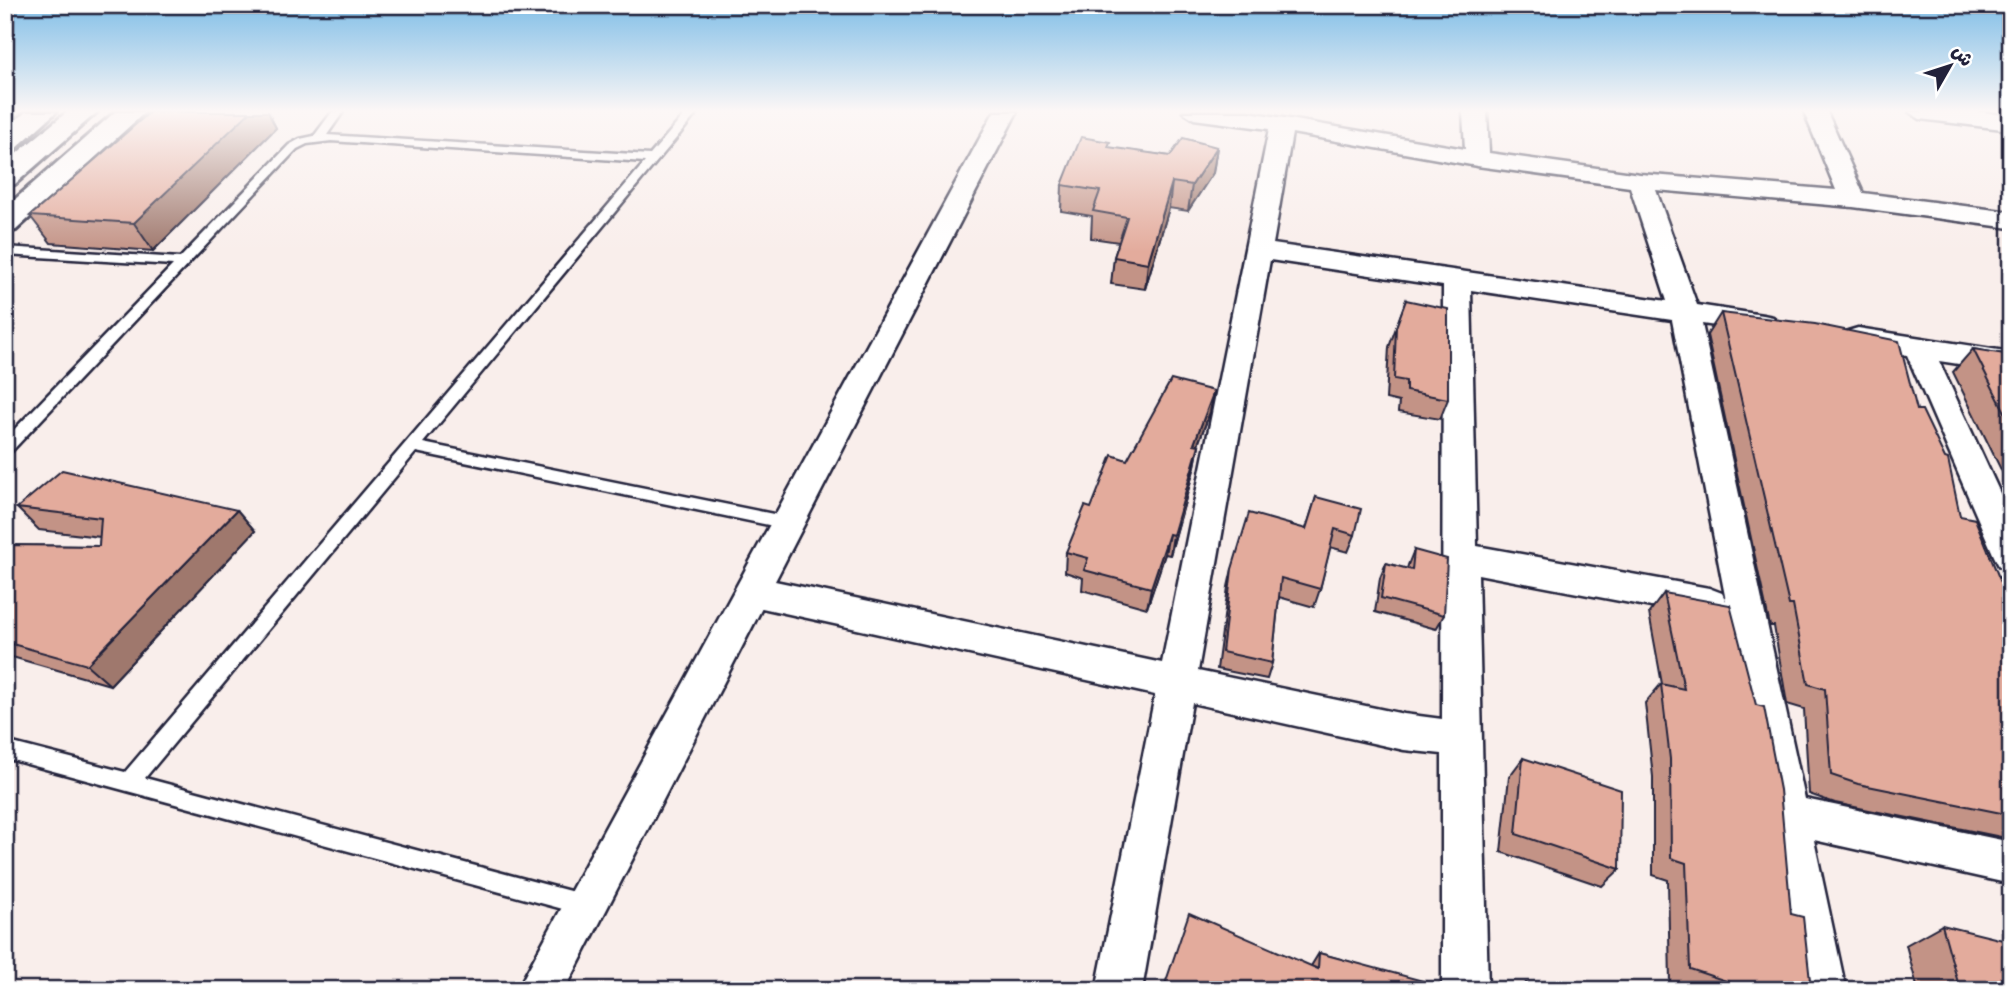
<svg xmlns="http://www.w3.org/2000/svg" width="2016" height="995" font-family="Caveat,'Playpen Sans Arabic',sans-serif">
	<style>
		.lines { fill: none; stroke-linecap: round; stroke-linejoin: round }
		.service-casing { stroke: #22223b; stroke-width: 5 }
		.minor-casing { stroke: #22223b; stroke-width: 5 }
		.secondary-casing { stroke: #22223b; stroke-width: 6 }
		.motorway-casing { stroke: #22223b; stroke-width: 6 }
		.service { fill: #fff; fill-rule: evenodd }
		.minor { fill: #fff; fill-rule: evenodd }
		.secondary { fill: #fff; fill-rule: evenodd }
		.motorway { fill: #fff; fill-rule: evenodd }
		.wall { fill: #c39386; stroke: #22223b; stroke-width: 2 }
		.shaded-wall { fill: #9f786d; stroke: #22223b; stroke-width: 2 }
		.building { fill: #e3ab9c; stroke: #22223b; stroke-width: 2 }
	</style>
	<rect width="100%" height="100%" fill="#f9eeeb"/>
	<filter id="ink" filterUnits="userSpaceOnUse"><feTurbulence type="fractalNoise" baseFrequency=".0143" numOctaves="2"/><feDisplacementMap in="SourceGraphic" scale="14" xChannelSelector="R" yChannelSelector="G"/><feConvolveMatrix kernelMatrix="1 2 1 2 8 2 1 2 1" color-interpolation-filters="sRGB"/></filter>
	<g filter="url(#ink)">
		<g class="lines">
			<defs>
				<polygon id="service" points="332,112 343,112 327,135 650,155 687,112 698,112 423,443 788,517 794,519 796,523 794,527 788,529 416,452 145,778 585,895 592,898 595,905 592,912 585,915 5,758 5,741 125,772 645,162 331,141 307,144 297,149 10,453 5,454 5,439 173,265 5,255 5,247 180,258 289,145 300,139 314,136"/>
				<g id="minor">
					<path d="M994 112H1017L775 581 1162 663 1269 129 1194 119 1183 112H1249L1465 149 1463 112H1487L1489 153 1640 174 1836 190 1804 112H1827L1863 193 2011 212V228L1853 207 1656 190 1697 305 1763 315 1773 317 1777 324 1773 331 1763 333 1702 324 1805 799 2011 842V884L1814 840 1846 990H1800L1726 604 1722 613 1709 618 1478 574 1488 990H1442V754L1404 750 1192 703 1142 990H1096L1155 695 762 608 565 990H517ZM1292 133 1477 166 1630 187 1667 301 1273 244ZM1270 260 1443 286 1442 719 1404 714 1198 671ZM1471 290 1672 320 1726 601 1722 593 1709 588 1477 546Z"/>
					<polygon points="1909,112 1982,112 2011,116 2011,130 1920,119"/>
					<polygon points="1858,328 2011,352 2011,372 1939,361 2011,517 2011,570 1999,566 1994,556 1907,355 1848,345 1843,338 1848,331"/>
				</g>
				<polygon id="secondary" points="115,112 145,112 16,230 5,233 5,208"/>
				<g id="motorway">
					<polygon points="26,112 56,112 15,149 5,151 5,129"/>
					<polygon points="67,112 97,112 15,184 5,187 5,163"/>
				</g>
			</defs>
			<!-- service casing -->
			<use href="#service" class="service-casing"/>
			<!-- minor casing -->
			<use href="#minor" class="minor-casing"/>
			<!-- secondary casing -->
			<use href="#secondary" class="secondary-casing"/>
			<!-- motorway casing -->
			<use href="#motorway" class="motorway-casing"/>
			<!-- service -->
			<use href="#service" class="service"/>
			<!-- minor -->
			<use href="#minor" class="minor"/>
			<!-- secondary -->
			<use href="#secondary" class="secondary"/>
			<!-- motorway -->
			<use href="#motorway" class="motorway"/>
		</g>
		<!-- wall -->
		<g class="wall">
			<polygon points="150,112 268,112 276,128 153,251 51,243 30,216"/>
			<polygon points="1217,147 1213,173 1188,211 1169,208 1145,289 1111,284 1114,257 1119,242 1091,238 1092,216 1061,211 1062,185 1110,148 1170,156"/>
			<polygon points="1406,300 1448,399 1440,419 1398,412 1399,402 1386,399 1389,347"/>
			<polygon points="1721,313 1917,410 1960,516 2011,607 2011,839 1835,803 1809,794 1804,709 1787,704 1774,626 1770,626 1707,335"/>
			<polygon points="1973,349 2011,355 2011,490 1953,372"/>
			<polygon points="1210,412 1198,445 1199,445 1195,466 1170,555 1165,554 1147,608 1082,590 1083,578 1065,572 1066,552 1127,460"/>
			<polygon points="1316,497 1355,535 1348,552 1330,547 1320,589 1314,607 1279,597 1272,663 1267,679 1217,669 1228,587 1232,569 1306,529"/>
			<polygon points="17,508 237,510 255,531 110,685 5,655 5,545 99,546 100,537 39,530"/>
			<polygon points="1414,550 1444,615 1436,629 1375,612 1380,578 1386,563 1407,569 1408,565"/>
			<polygon points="1664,593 1791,914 1811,990 1690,990 1670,983 1668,880 1653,875 1653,777 1645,703 1661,684 1662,684 1649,613"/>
			<polygon points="1523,758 1620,869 1602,886 1501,852 1509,777"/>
			<polygon points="1942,925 2011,990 1918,990 1906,945"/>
			<polygon points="1319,953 1449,990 1163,990 1311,966"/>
			<polygon points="1526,983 1553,990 1518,990"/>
		</g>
		<!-- shaded-wall -->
		<g class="shaded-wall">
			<polygon points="233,112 268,112 276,128 153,251 134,223"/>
			<polygon points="1217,147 1213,173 1188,211 1192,185"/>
			<polygon points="1172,182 1169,208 1145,289 1148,263"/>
			<polygon points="1214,391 1210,412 1190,465 1194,444"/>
			<polygon points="1199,445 1195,466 1170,555 1173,535"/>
			<polygon points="237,510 255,531 110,685 87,665"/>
			<polygon points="1169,534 1165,554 1147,608 1151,588"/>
		</g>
		<!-- building -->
		<g class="building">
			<polygon points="150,112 250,112 134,223 30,216"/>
			<polygon points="1081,137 1110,142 1108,147 1170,156 1183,138 1217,147 1192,185 1172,182 1148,263 1114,257 1127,217 1093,211 1100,191 1062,185"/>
			<polygon points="1406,300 1448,309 1448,399 1406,391 1406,381 1394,379 1396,327"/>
			<polygon points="1721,313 1815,324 1899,341 1917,410 1922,410 1945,458 1948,459 1960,516 1975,519 2011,607 2011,815 1858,784 1831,775 1825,689 1808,684 1793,605 1789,605"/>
			<polygon points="1973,349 2011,355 2011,424"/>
			<polygon points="1171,380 1214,391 1194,444 1199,445 1173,535 1169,534 1151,588 1084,570 1088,558 1066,552 1085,506 1091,508 1112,455 1127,460"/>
			<polygon points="62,470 237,510 87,665 5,642 5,545 99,546 101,518 17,508"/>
			<polygon points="1316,497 1361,509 1355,535 1335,529 1320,589 1281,578 1272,663 1222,652 1232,569 1249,513 1306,529"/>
			<polygon points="1414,550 1447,559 1444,615 1381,598 1386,563 1412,570"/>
			<polygon points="1664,593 1730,605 1756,705 1764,707 1780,790 1791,914 1803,917 1811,990 1753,990 1690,969 1686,863 1671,858 1670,759 1661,684 1684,689"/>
			<polygon points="1523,758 1621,790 1620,869 1516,834"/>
			<polygon points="1189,913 1318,969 1319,953 1449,988 1449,990 1163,990"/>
			<polygon points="1942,925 2011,942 2011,990 1960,990"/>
			<polygon points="1526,983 1553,990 1526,990"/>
		</g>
	</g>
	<!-- sky -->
	<linearGradient id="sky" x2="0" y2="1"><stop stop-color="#80bee7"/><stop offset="0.44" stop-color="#fcf7f6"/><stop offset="1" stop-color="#fcf7f6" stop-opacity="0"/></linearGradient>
	<rect width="2016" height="252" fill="url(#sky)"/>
	<!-- margin -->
	<rect width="2016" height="995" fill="none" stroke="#fff" stroke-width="28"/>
	<rect x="14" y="14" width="1988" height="967" fill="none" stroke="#22223b" stroke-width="2.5" filter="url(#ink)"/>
	<!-- north arrow -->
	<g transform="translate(1950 66) rotate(51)" stroke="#ffffff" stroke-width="5" paint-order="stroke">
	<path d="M0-5L12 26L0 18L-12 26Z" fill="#22223b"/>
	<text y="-10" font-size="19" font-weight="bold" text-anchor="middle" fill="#22223b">ش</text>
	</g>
</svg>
